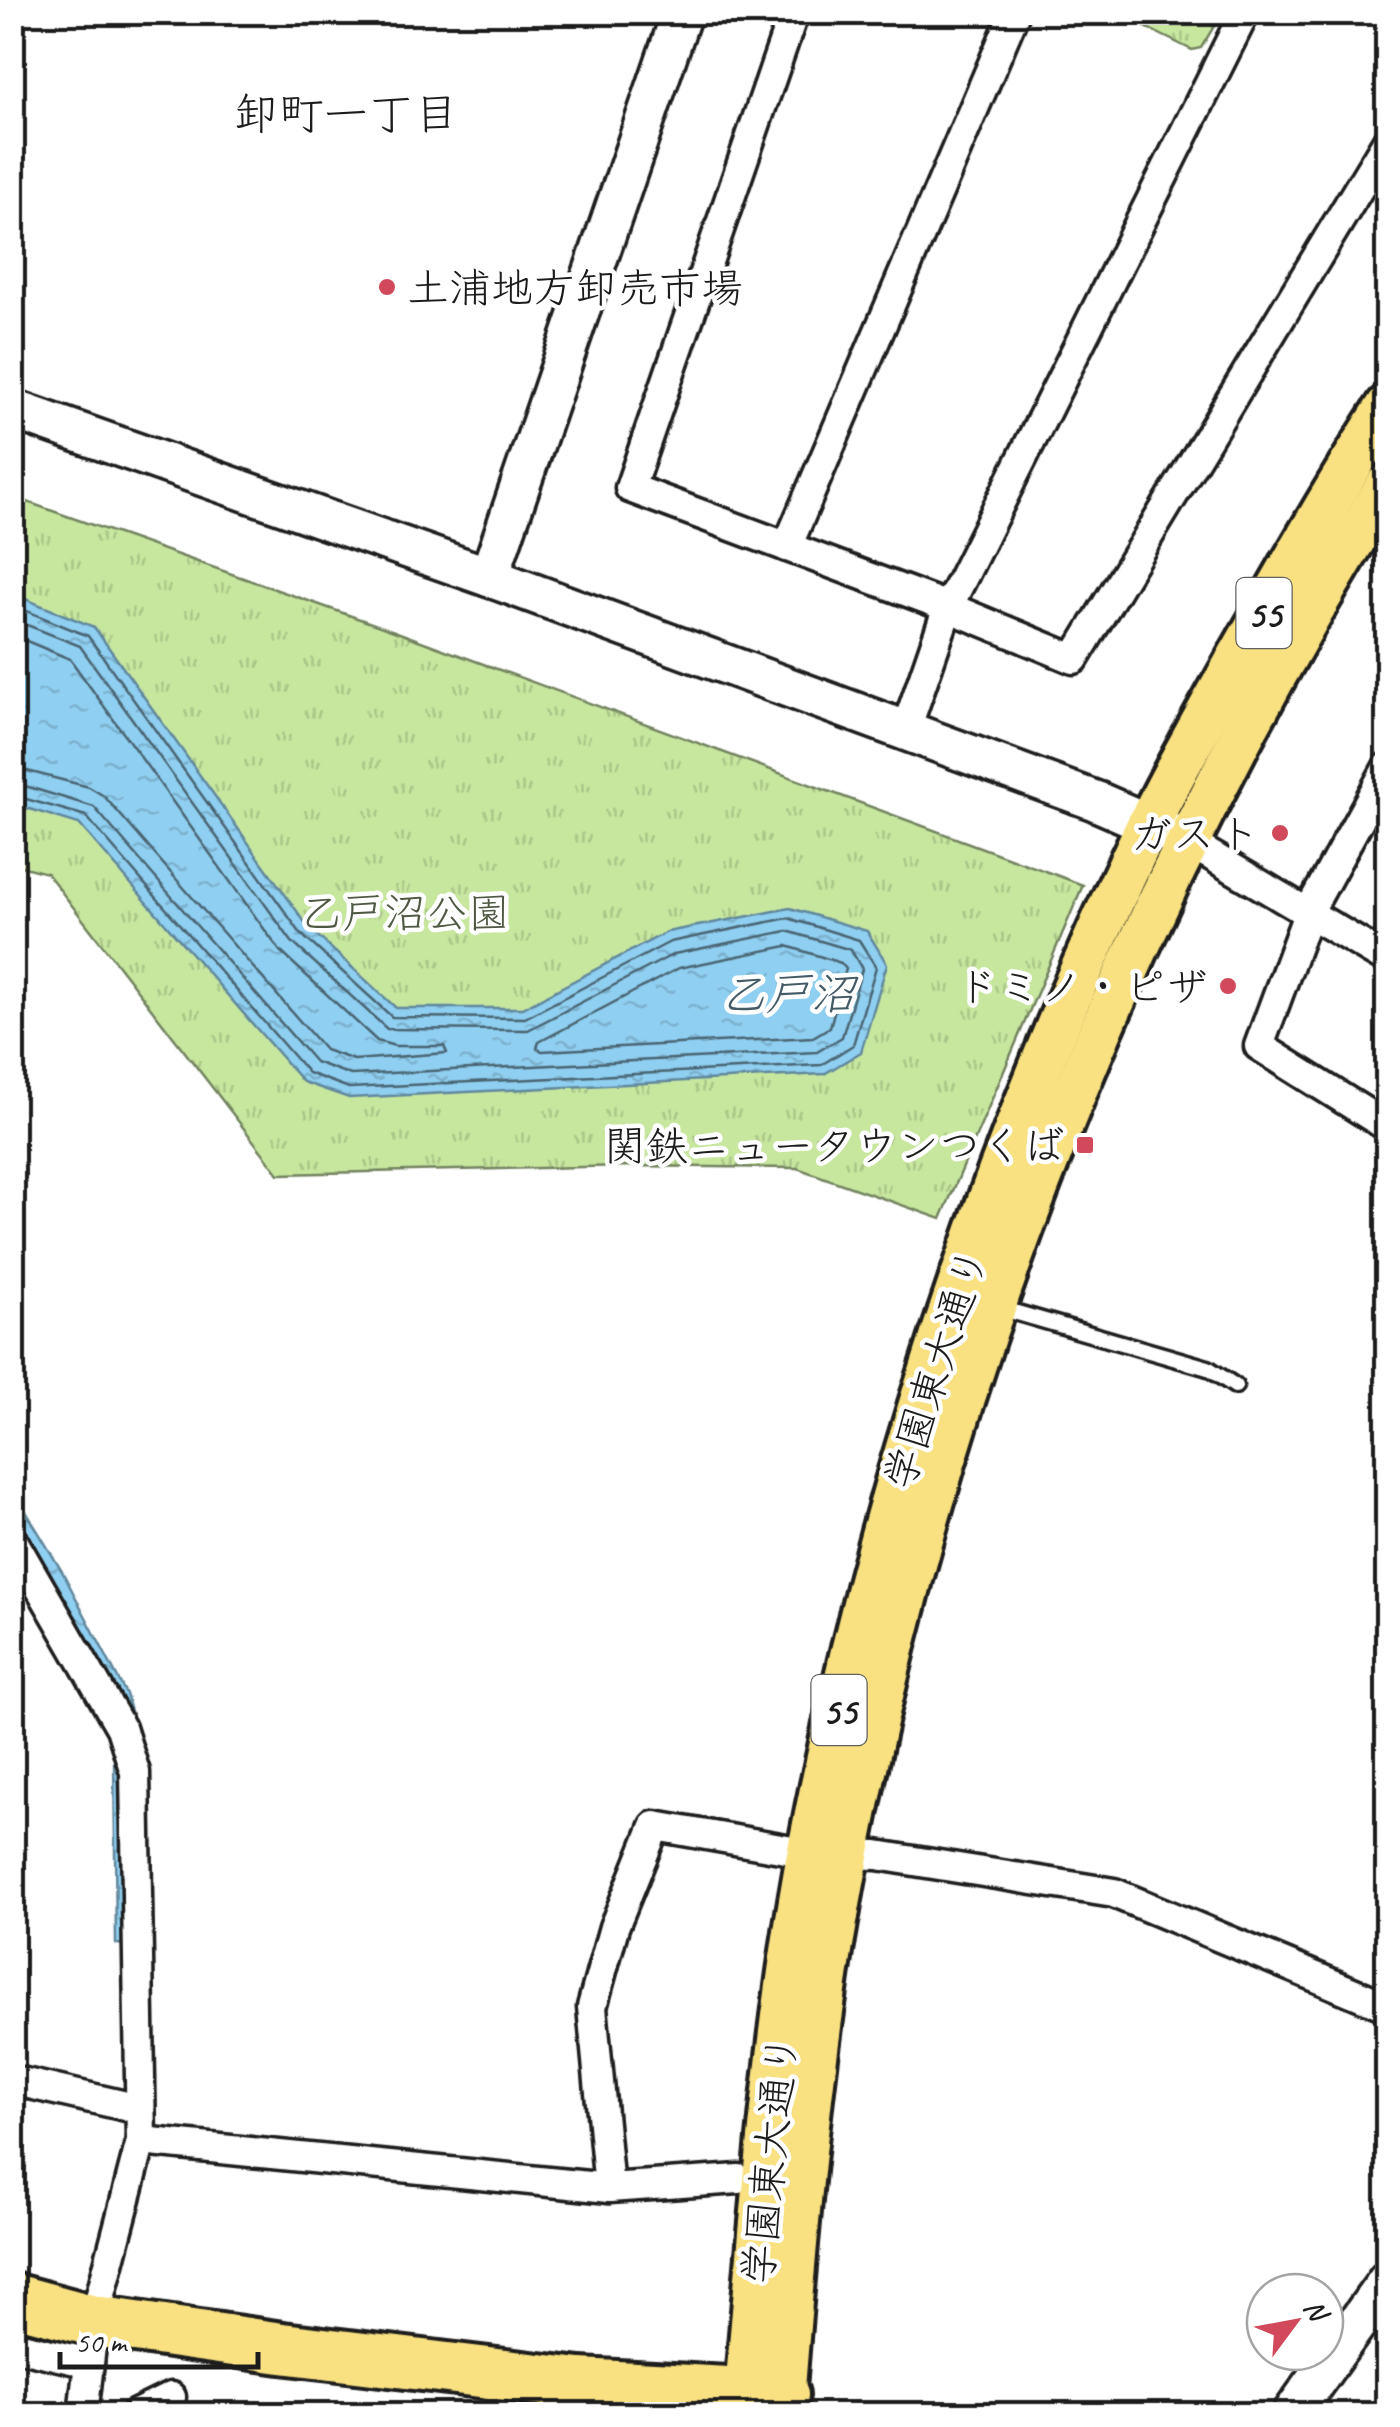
<svg xmlns="http://www.w3.org/2000/svg" width="1400" height="2427" font-family="Caveat,'Klee One',sans-serif">
	<style>
		.park { fill: url(#park-tufts); stroke: #72825e; stroke-width: 2.5 }
		.water { fill: url(#water-ripples); stroke: #61879c; stroke-width: 2.5 }
		.lines { fill: none; stroke-linecap: round; stroke-linejoin: round }
		.shore { stroke: #4a6471; stroke-width: 2.5 }
		.lane-casing { stroke: #1c1c1c; stroke-width: 21 }
		.street-casing { stroke: #1c1c1c; stroke-width: 35 }
		.secondary-casing { stroke: #1c1c1c; stroke-width: 45 }
		.primary-casing { stroke: #1c1c1c; stroke-width: 50 }
		.highway-casing { stroke: #1c1c1c; stroke-width: 58 }
		.lane { stroke: #fff; stroke-width: 14 }
		.street { stroke: #fff; stroke-width: 28 }
		.secondary { stroke: #fff; stroke-width: 38 }
		.primary { stroke: #f9e181; stroke-width: 42 }
		.highway { stroke: #f9e181; stroke-width: 50 }
		.poi-dot { fill: #d1495b; stroke: #fff; stroke-width: 4 }
		.labels { text-anchor: middle; stroke-width: 9; stroke-linejoin: round; paint-order: stroke }
		.shield { fill: #fff; stroke: #606060; stroke-width: 2.5 }
		.shield-label { font-size: 40px; font-weight: bold; fill: #1c1c1c }
		.poi-label { font-size: 42px; fill: #1c1c1c; stroke: #fff; text-anchor: end }
		.park-label { font-size: 42px; fill: #4f5943; stroke: #fff }
		.street-label { font-size: 42px; fill: #1c1c1c; stroke: #fff }
		.neighbourhood-label { font-size: 45px; fill: #1c1c1c; stroke: #fff }
		.water-label { font-size: 45px; font-style: italic; fill: #445b67; stroke: #fff }
	</style>
	<defs>
		<pattern id="park-tufts" width="24" height="20" patternUnits="userSpaceOnUse" patternTransform="scale(2.5)"><rect width="24" height="20" fill="#c7e79f"/><path d="M3 7l-1-3M5 7V3M7 7l1-3M15 17l-1-3M17 17v-4M19 17l1-3" fill="none" stroke="#aac688"/></pattern>
		<pattern id="water-ripples" width="26" height="14" patternUnits="userSpaceOnUse" patternTransform="scale(2.5)"><rect width="26" height="14" fill="#8fcff1"/><path d="M2 4q2-2 4 0t4 0M15 11q2-2 4 0t4 0" fill="none" stroke="#7bb1ce"/></pattern>
	</defs>
	<rect width="100%" height="100%" fill="#fff"/>
	<filter id="ink" filterUnits="userSpaceOnUse"><feTurbulence type="fractalNoise" baseFrequency=".01" numOctaves="2"/><feDisplacementMap in="SourceGraphic" scale="20" xChannelSelector="R" yChannelSelector="G"/><feConvolveMatrix kernelMatrix="1 2 1 2 8 2 1 2 1" color-interpolation-filters="sRGB"/></filter>
	<g filter="url(#ink)">
		<!-- park -->
		<g class="park">
			<polygon points="1117,13 1222,13 1201,48 1192,50"/>
			<polygon points="13,497 394,631 1083,885 941,1219 797,1168 626,1166 279,1174 47,873 13,864"/>
		</g>
		<!-- water -->
		<g class="water">
			<polygon points="13,594 94,627 309,928 396,1008 522,1008 667,932 790,908 867,931 887,964 861,1052 824,1074 349,1098 303,1082 79,824 13,804"/>
			<polygon points="13,1490 63,1573 126,1694 147,1767 133,1945 116,1944 114,1757 146,1766 49,1581 13,1520"/>
		</g>
		<g class="lines">
			<!-- shore -->
			<g class="shore">
				<polyline points="12,605 88,636 301,934 392,1017 525,1018 670,942 788,918 859,940 876,967 853,1045 821,1065 349,1088 308,1073 86,816 12,795"/>
				<polyline points="12,619 80,646 292,942 387,1029 528,1030 674,954 787,931 851,950 862,969 842,1037 817,1052 351,1075 315,1062 94,807 12,782"/>
				<polyline points="12,635 70,659 280,951 377,1041 395,1046 444,1046 447,1053 354,1060 325,1050 104,796 89,787 12,767"/>
				<polygon points="787,946 841,963 846,969 830,1027 813,1037 542,1051 537,1048 539,1042 679,968"/>
			</g>
			<defs>
				<polyline id="lane" points="1000,1308 1208,1368 1235,1386"/>
				<g id="street">
					<polyline points="794,12 630,488 948,607 1074,659 1388,140"/>
					<polyline points="787,547 1015,12"/>
					<polyline points="905,732 948,607 1245,12"/>
					<polyline points="1388,767 1309,911 1259,1046 1388,1127"/>
					<polyline points="1188,842 1388,960"/>
					<polyline points="12,1539 121,1728 135,1772 141,2141 94,2321 83,2414"/>
					<polyline points="12,2080 139,2109"/>
					<polyline points="141,2141 609,2188 739,2179"/>
					<polyline points="609,2188 592,2007 614,1927 655,1826 809,1853 877,1855 1114,1893 1388,2007"/>
					<polyline points="12,2345 89,2363"/>
					<polyline points="136,2414 171,2397"/>
				</g>
				<g id="secondary">
					<polyline points="12,409 489,577 1096,801 1174,835"/>
					<polyline points="489,577 682,12"/>
					<polyline points="1292,2414 1388,2280"/>
				</g>
				<g id="primary">
					<path d="M744 2414C761 2226 774 2036 809 1850 877 1496 991 1150 1148 825 1176 767 1209 711 1240 655 1288 571 1335 488 1388 406"/>
					<path d="M782 2414C794 2258 807 2100 832 1945 918 1429 1108 928 1388 485"/>
				</g>
				<polyline id="highway" points="12,2299 94,2321 282,2348 580,2384 783,2395"/>
			</defs>
			<!-- lane casing -->
			<use href="#lane" class="lane-casing"/>
			<!-- street casing -->
			<use href="#street" class="street-casing"/>
			<!-- secondary casing -->
			<use href="#secondary" class="secondary-casing"/>
			<!-- primary casing -->
			<use href="#primary" class="primary-casing"/>
			<!-- highway casing -->
			<use href="#highway" class="highway-casing"/>
			<!-- lane -->
			<use href="#lane" class="lane"/>
			<!-- street -->
			<use href="#street" class="street"/>
			<!-- secondary -->
			<use href="#secondary" class="secondary"/>
			<!-- primary -->
			<use href="#primary" class="primary"/>
			<!-- highway -->
			<use href="#highway" class="highway"/>
		</g>
	</g>
	<!-- markers -->
	<g class="poi-dot">
		<circle cx="387" cy="287" r="10"/>
		<circle cx="1280" cy="833" r="10"/>
		<circle cx="1228" cy="986" r="10"/>
		<rect x="1075" y="1135" width="20" height="20" rx="5"/>
	</g>
	<g class="labels">
		<!-- shield labels -->
		<g class="shield">
			<rect x="1236.5" y="578" width="55" height="70" rx="8"/>
			<rect x="811.5" y="1675" width="55" height="70" rx="8"/>
		</g>
		<g class="shield-label">
			<text x="1264" y="627">55</text>
			<text x="839" y="1724">55</text>
		</g>
		<!-- poi labels -->
		<g class="poi-label">
			<text x="407" y="302" text-anchor="start">土浦地方卸売市場</text>
			<text x="1260" y="848">ガスト</text>
			<text x="1208" y="1001">ドミノ・ピザ</text>
			<text x="1065" y="1160">関鉄ニュータウンつくば</text>
		</g>
		<!-- park labels -->
		<g class="park-label">
			<text x="405" y="927">乙戸沼公園</text>
		</g>
		<!-- street labels -->
		<g class="street-label">
			<text transform="translate(935 1368) rotate(-72)" y="15">学園東大通り</text>
			<text transform="translate(769 2159) rotate(-84)" y="15">学園東大通り</text>
		</g>
		<!-- neighbourhood labels -->
		<g class="neighbourhood-label">
			<text x="346" y="129">卸町一丁目</text>
		</g>
		<!-- water labels -->
		<g class="water-label">
			<text x="788" y="1009">乙戸沼</text>
		</g>
	</g>
	<!-- margin -->
	<rect width="1400" height="2427" fill="none" stroke="#fff" stroke-width="50"/>
	<rect x="25" y="25" width="1350" height="2377" fill="none" stroke="#1c1c1c" stroke-width="4" filter="url(#ink)"/>
	<!-- north arrow -->
	<g transform="translate(1295 2322) rotate(58)"><circle r="48" fill="#ffffff" stroke="#a4a4a4" stroke-width="2.5"/>
	<path d="M0-8L18 38L0 25L-18 38Z" fill="#d1495b"/>
	<text y="-15" font-size="28" font-weight="bold" text-anchor="middle" fill="#1c1c1c">N</text>
	</g>
	<!-- scale -->
	<path d="M60 2352v15h198v-15" fill="none" stroke="#1c1c1c" stroke-width="5"/>
	<text x="75" y="2352" font-size="30" fill="#1c1c1c" stroke="#ffffff" stroke-width="8" paint-order="stroke">50 m</text>
</svg>
